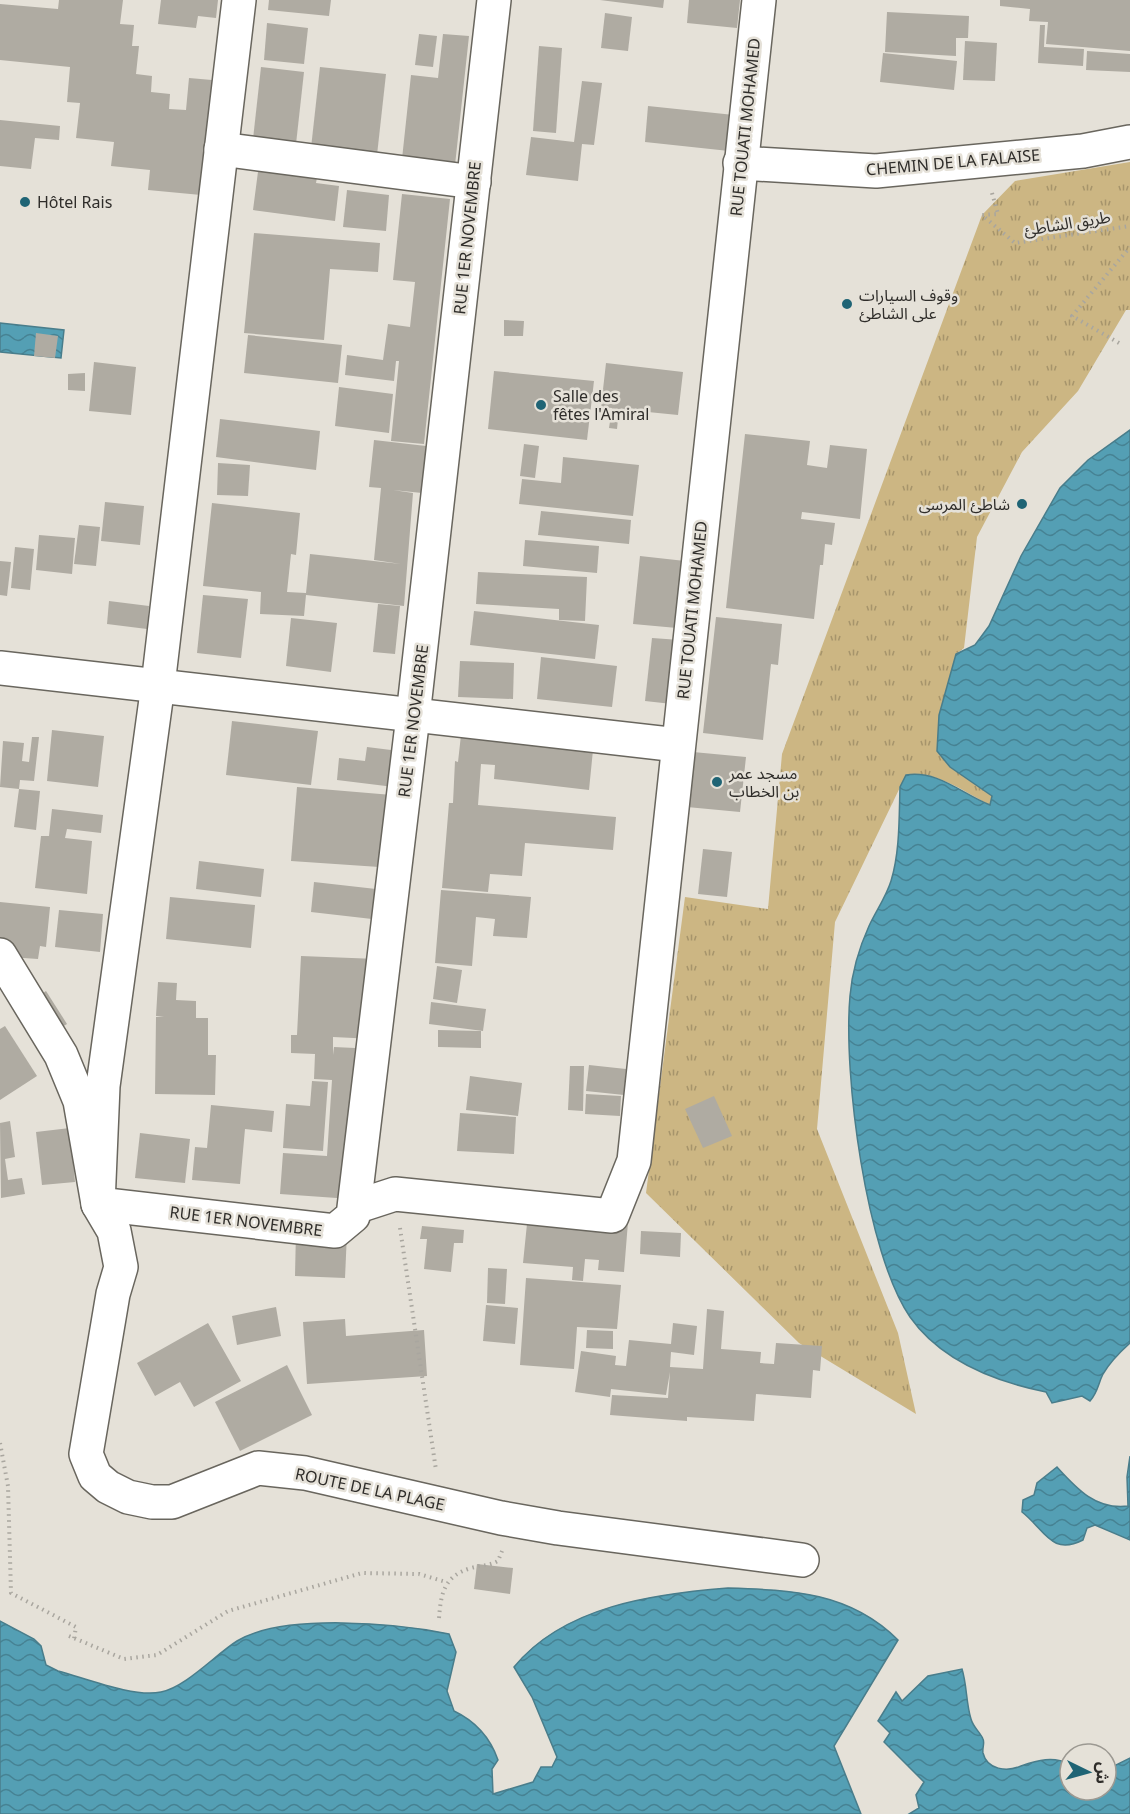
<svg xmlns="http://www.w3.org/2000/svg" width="1130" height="1814" font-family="'Noto Sans','Noto Sans Arabic',sans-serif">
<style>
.grass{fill:url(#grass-tufts)}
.water{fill:url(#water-waves);stroke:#497d8b;stroke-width:1.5}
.building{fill:#afaba2}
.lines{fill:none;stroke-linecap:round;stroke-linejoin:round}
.minor-casing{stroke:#69665e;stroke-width:36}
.major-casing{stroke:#69665e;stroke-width:36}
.path{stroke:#a9a69f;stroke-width:4;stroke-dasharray:1.5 4.5;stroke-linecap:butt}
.minor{stroke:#fff;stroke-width:33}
.major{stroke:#fff;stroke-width:33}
.poi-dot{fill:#1f6475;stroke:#e5e1d8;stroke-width:2}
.labels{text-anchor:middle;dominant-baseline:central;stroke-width:5;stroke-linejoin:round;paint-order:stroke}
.street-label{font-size:16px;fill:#2f2d2a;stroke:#e5e1d8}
.poi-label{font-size:16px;fill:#2f2d2a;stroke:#e5e1d8;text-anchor:start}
</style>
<defs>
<pattern id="grass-tufts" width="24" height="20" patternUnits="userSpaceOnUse" patternTransform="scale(1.5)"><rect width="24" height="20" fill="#ccb683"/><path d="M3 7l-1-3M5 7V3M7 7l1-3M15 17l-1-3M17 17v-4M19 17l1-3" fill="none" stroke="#a6946b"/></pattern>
<pattern id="water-waves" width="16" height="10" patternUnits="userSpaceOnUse" patternTransform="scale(1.5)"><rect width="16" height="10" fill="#549fb4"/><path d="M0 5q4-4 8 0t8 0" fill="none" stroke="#468293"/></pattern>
</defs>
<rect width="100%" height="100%" fill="#e5e1d8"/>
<path class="grass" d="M1130,162V310H1126L1078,391L1022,452L977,537L964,648L956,654L951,767L993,797L990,805C964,792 936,770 906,775L835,922L817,1129L898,1333L916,1414L799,1343L646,1193L685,897L768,909L782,754L982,215L1015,181Z"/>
<g class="water">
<polygon points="0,323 64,330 61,358 0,352"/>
<path d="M1130,430V1343C1120,1352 1110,1362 1103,1374C1098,1384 1098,1392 1090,1401L1082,1396L1052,1403L1046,1392C997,1382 941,1361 910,1317C866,1253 843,1074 850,996C852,972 859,948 869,926C876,911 886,897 891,881C900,852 899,817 900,787L906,775C938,770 962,794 990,805L992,796L950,767L937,751L939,715L956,654L975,645L989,626L1021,556L1060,488L1088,460Z"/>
<path d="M1130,1456V1540L1095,1525L1087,1528L1083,1540C1051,1556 1045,1530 1022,1512L1023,1500L1034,1495L1037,1483L1057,1467C1077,1489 1096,1510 1128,1506L1127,1477Z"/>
<path d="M728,1588C792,1590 850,1592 898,1640L834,1746L861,1814H0V1621L34,1639L41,1646L46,1665L58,1671C85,1678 134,1698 161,1692C186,1687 215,1655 237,1641C283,1613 397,1623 449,1634L456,1652L447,1691L454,1711C475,1721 490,1737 498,1760L492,1769L493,1794L533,1782L541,1767H552L557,1757L532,1697L514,1667C564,1606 653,1594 728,1588Z"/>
<path d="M962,1669C967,1685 966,1703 971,1719C973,1727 980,1732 983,1739C985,1743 982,1748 983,1753C987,1770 1007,1772 1021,1766C1038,1760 1053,1756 1070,1764V1790H1106V1770L1130,1758V1814H909L919,1808L916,1795L924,1782L884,1742L890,1733L878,1721L896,1692L902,1701L928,1676Z"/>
</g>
<g class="building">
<polygon points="59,0 123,0 120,24 134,25 132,46 139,46 136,74 152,76 151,92 170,94 169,109 186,110 189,78 212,80 201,195 148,190 150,170 111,166 114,142 76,138 80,103 67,102 70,67 0,60 0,4 58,9"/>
<polygon points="161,0 218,0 216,18 198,16 196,28 158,24"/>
<polygon points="269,0 331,0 329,16 268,10"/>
<polygon points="600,0 664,0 663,8"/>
<polygon points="689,0 740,0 737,28 687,23"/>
<polygon points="1000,0 1130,0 1130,51 1046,44 1048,22 1029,21 1030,9 1000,6"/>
<polygon points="887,12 969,16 968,38 956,38 956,56 885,52"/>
<polygon points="605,13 632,17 628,51 601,48"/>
<polygon points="267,23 308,28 304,64 264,60"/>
<polygon points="1040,25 1045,25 1044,47 1084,49 1083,66 1038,63"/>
<polygon points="419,34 437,36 433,67 415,65"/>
<polygon points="443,34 469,36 455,165 402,159 411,75 438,78"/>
<polygon points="965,41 997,43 995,81 963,80"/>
<polygon points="539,46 562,48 556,133 533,131"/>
<polygon points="1087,51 1130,54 1130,72 1086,70"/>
<polygon points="883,53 957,61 954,90 880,82"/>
<polygon points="261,67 304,72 296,144 253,139"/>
<polygon points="320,67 386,74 377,155 311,148"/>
<polygon points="582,81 602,83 594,145 582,144 578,181 526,175 531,137 574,142"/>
<polygon points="648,106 734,115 729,151 645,142"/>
<polygon points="0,120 60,126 59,140 35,138 31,169 0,166"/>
<polygon points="259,164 318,172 316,183 339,186 335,221 253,210"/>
<polygon points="347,190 389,195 386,231 343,227"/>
<polygon points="402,194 450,199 424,444 391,441 399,361 396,361 394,381 345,375 347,355 383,360 388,324 410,327 415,282 393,280"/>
<polygon points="254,233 380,243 378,272 330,269 324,340 244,333"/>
<polygon points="504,320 524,321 523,336 504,336"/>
<polygon points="36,333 58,336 55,358 34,356"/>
<polygon points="248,335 342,345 338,383 244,373"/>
<polygon points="94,362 136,367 131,415 89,411"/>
<polygon points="606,363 683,372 678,415 628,410 627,421 618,419 617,429 609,428 612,408 601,407"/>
<polygon points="494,371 594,381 587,440 488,429"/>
<polygon points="85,373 85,391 68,390 68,374"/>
<polygon points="339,387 393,394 389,433 335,426"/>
<polygon points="220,419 320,431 316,470 216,457"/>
<polygon points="745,434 810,441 807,465 827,468 830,445 867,449 860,519 802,512 801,519 835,523 832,545 825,544 823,565 820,565 814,619 726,608"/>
<polygon points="374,440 426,446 422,493 393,490 413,493 404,606 306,595 304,616 260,614 261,592 203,586 212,503 300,513 296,555 291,554 287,592 306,593 310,554 401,564 374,560 381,488 369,487"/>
<polygon points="524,444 539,446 535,478 520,476"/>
<polygon points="563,457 639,465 633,516 519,504 522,479 561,483"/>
<polygon points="218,463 250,465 248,496 217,495"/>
<polygon points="105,502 144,506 140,545 101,541"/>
<polygon points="541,511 631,520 629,544 538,535"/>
<polygon points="79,525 100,527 96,566 74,564"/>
<polygon points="39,535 75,538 72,574 36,570"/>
<polygon points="525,540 599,546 597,573 523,566"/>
<polygon points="15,547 34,549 30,590 11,588"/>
<polygon points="640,556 685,561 677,628 633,624"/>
<polygon points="0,561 11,562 7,596 0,595"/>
<polygon points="478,572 587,577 585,621 559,620 559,609 476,604"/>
<polygon points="203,595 248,599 241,658 197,653"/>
<polygon points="109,601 149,606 147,629 107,624"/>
<polygon points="378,604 400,606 395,654 373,652"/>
<polygon points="474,611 599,625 595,659 470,645"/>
<polygon points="716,617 782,624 778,665 771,664 763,740 703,733"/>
<polygon points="291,618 337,623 331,672 286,666"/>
<polygon points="652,638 680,640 672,704 645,701"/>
<polygon points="541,657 617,666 612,707 537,699"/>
<polygon points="460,661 514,663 513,699 458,697"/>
<polygon points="232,721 318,731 311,785 226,775"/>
<polygon points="52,730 104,736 98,787 47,781"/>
<polygon points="461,735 593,750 589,790 494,779 495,765 481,764 478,805 616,817 613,850 525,843 522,876 490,874 488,892 442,888 449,803 453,803 455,761 458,762"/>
<polygon points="32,737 39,737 34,781 20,780 19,789 0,787 3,741 24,743 22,761 29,762"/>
<polygon points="367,747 399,751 394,787 337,780 339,758 365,761"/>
<polygon points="693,752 746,757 740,812 687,807"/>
<polygon points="297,787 392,795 394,868 291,861"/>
<polygon points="19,789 40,791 36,830 14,827"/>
<polygon points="52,809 103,815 101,833 67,829 65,838 92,841 87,894 35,888 41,836 49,836"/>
<polygon points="703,849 732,852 727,897 698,894"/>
<polygon points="199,861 264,869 261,897 196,889"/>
<polygon points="314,882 376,889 372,919 311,912"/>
<polygon points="441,890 531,897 527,938 493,936 495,919 476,917 472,966 435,963"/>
<polygon points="170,897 255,905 251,948 166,939"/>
<polygon points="0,902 50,907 46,947 40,946 38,959 9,957 0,942"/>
<polygon points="59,910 103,914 100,952 55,947"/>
<polygon points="301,956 377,959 374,1039 333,1037 333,1055 334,1047 355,1048 348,1158 351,1199 280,1194 283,1153 327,1156 332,1080 314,1079 315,1054 291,1053 291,1035 297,1035"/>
<polygon points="437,966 462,970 457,1003 433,999"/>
<polygon points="158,982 177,983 176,1000 196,1001 196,1018 208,1018 208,1055 216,1055 215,1095 155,1094 156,1017 164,1016 156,1016"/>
<polygon points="46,991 67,1024 54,1032 33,1000"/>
<polygon points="431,1002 486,1009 483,1031 429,1024"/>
<polygon points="5,1026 37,1076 0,1100 0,1029"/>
<polygon points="438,1030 481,1031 481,1048 438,1047"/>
<polygon points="589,1065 626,1069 624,1095 586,1091"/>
<polygon points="570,1066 584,1066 583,1111 568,1110"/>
<polygon points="470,1076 522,1083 518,1116 466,1110"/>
<polygon points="312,1081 328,1082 323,1151 283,1148 286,1104 310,1106"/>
<polygon points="586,1094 621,1096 620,1116 585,1114"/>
<polygon points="714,1096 732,1136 703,1148 685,1109"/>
<polygon points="211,1105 274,1111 272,1132 245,1129 240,1184 192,1180 195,1147 207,1148"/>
<polygon points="460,1113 516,1117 514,1154 457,1151"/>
<polygon points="10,1121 15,1157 5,1159 8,1180 22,1178 25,1194 1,1198 0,1123"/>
<polygon points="70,1128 75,1182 42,1185 36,1132"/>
<polygon points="140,1133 190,1139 185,1183 135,1178"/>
<polygon points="528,1214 628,1222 624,1272 598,1270 599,1260 585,1259 583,1281 572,1280 573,1267 523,1263"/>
<polygon points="422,1226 464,1230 463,1243 454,1243 451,1272 424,1269 427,1239 420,1239"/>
<polygon points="296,1231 347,1233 345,1278 295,1276"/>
<polygon points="641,1231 681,1233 680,1257 640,1254"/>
<polygon points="488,1268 507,1269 505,1304 487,1303"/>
<polygon points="526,1278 621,1285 617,1329 577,1327 574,1369 520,1365"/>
<polygon points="486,1305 518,1308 515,1344 483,1341"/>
<polygon points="276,1307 281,1336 237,1345 232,1316"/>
<polygon points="707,1309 724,1311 721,1349 761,1352 760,1363 774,1364 776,1343 822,1346 820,1371 813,1370 811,1398 756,1394 754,1421 687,1417 687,1421 610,1415 612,1395 668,1398 670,1372 666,1395 611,1389 610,1397 575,1392 581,1351 616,1356 615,1365 626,1366 629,1340 671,1344 673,1323 697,1326 694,1355 671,1352 670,1367 703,1369"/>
<polygon points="345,1319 346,1336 424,1330 427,1376 307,1384 303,1322"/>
<polygon points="208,1323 241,1381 194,1407 180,1382 155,1396 137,1363"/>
<polygon points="587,1330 613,1331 613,1349 586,1348"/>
<polygon points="287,1365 312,1415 240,1451 215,1402"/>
<polygon points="477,1564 513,1568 510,1594 474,1589"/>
</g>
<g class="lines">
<g class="minor-casing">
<g id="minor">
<polyline points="239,0 158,685 103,1086 98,1204 114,1231 121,1267 113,1294 86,1454 95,1476 108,1487 128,1497 152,1502 172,1502 258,1468 305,1473 501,1518 558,1528 802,1560"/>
<polyline points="221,149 474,182"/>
<polyline points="740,163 876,171 1083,151 1130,142"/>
<polyline points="0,668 678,745"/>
<polyline points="355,1207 395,1194 612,1216 634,1161 759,0"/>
</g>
</g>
<g class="major-casing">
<polyline id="major" points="0,955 61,1055 80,1101 98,1204 335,1231 353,1216 413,716 494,0"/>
</g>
<g class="path">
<polyline points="992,193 998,214 982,215 1015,243 1130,226"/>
<polyline points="1119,343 1072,316 1130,247"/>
<polyline points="400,1228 436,1470"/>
<polyline points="0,1443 8,1486 11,1593 76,1627 74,1639"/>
<path d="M439,1618C441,1593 444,1576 471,1568C481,1565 489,1566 498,1561L502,1551"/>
<polyline points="69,1636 124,1659 157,1655 228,1611 362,1573 419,1574 446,1582"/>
</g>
<use href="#minor" class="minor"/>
<use href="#major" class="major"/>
</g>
<g class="poi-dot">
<circle cx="25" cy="202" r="6"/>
<circle cx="847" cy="304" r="6"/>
<circle cx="541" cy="405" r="6"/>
<circle cx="1022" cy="504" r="6"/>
<circle cx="717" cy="782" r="6"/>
</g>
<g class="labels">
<g class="street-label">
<text transform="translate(745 127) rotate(-84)">RUE TOUATI MOHAMED</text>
<text transform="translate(953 162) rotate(-5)">CHEMIN DE LA FALAISE</text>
<text transform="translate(1067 223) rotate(-9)">طريق الشاطئ</text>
<text transform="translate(467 238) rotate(-84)">RUE 1ER NOVEMBRE</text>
<text transform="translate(692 610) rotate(-84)">RUE TOUATI MOHAMED</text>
<text transform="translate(413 721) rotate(-83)">RUE 1ER NOVEMBRE</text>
<text transform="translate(246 1221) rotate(7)">RUE 1ER NOVEMBRE</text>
<text transform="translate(370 1489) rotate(12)">ROUTE DE LA PLAGE</text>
</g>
<g class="poi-label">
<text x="37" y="202">Hôtel Rais</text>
<text x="859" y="295">وقوف السيارات<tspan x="859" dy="18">على الشاطئ</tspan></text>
<text x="553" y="396">Salle des<tspan x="553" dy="18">fêtes l'Amiral</tspan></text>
<text x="1010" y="504" text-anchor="end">شاطئ المرسى</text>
<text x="729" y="773">مسجد عمر<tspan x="729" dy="18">بن الخطاب</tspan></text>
</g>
</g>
<g transform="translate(1088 1772) rotate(95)"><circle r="28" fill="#e5e1d8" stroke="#9c9992" stroke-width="1.5"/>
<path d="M0-4.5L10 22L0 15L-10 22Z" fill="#1f6475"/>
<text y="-9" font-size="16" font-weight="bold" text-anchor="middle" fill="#2f2d2a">ش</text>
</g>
</svg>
